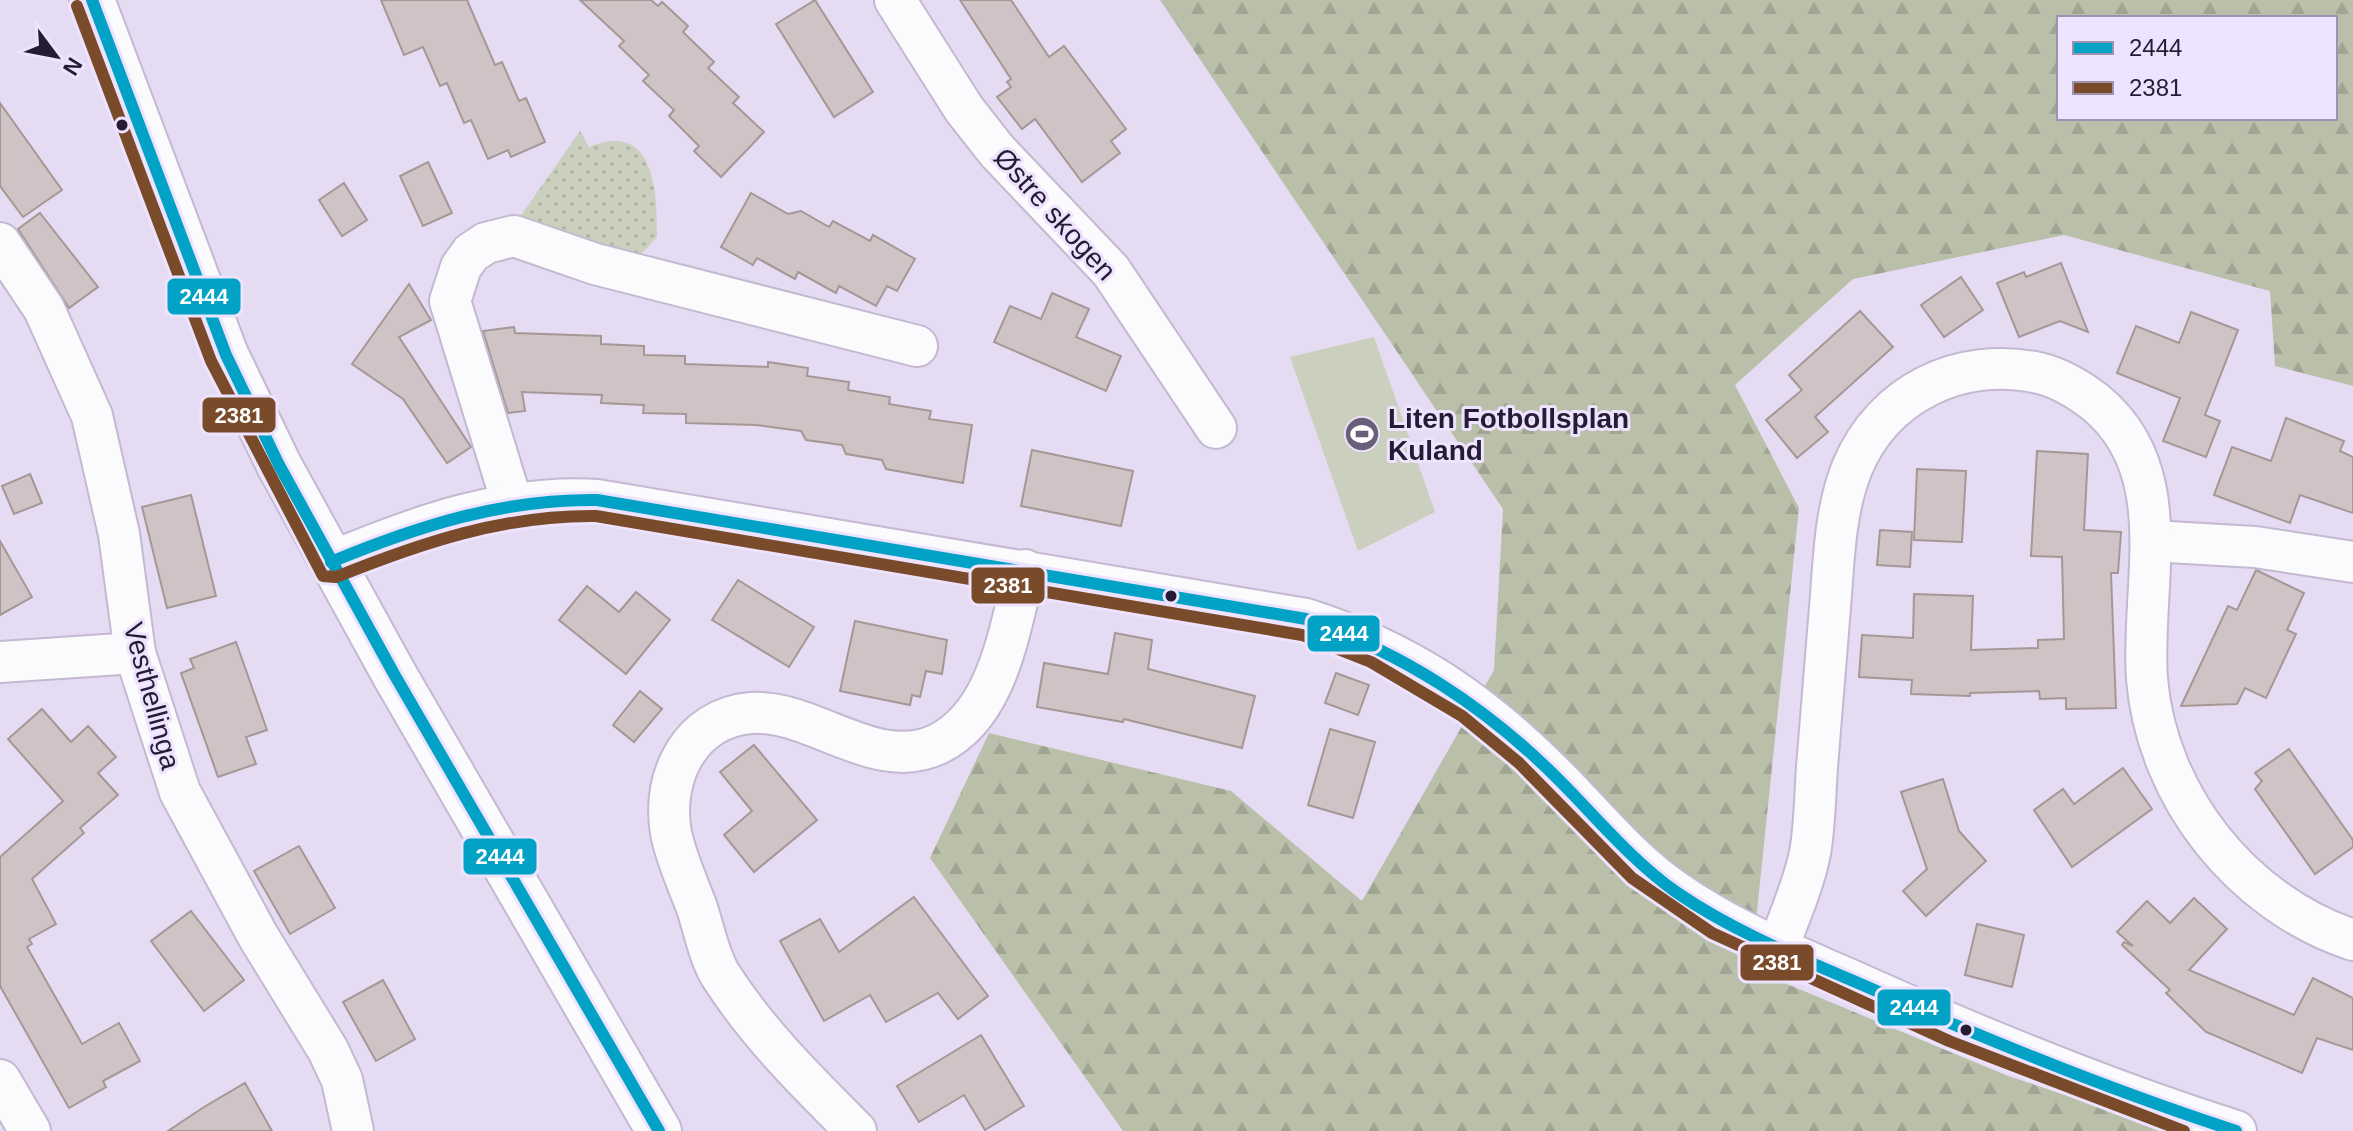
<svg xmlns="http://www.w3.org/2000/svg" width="2353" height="1131" font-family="Helvetica,sans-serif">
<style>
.grass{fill:#cacfbe}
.forest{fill:url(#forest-firs);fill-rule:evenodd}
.park{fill:url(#park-dots)}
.building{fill:#d0c3c5;stroke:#a69797;stroke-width:2}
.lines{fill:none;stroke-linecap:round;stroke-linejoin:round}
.minor-casing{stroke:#c3b9d1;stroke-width:44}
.major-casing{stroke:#c3b9d1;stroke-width:48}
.minor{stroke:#fbfafd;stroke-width:40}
.major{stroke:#fbfafd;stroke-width:44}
.bus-1-casing{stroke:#ede3fe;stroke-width:18}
.bus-2-casing{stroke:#ede3fe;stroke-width:18}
.bus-1{stroke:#02a2c6;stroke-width:12}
.bus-2{stroke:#7a4b2a;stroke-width:12}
.bus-dot{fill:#261b35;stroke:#ede3fe;stroke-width:3}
.labels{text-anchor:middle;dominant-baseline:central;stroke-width:6;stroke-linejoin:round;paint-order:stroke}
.street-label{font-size:28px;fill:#261b35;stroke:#ede3fe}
.poi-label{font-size:28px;font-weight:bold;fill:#261b35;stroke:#ede3fe;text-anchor:start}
.line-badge{stroke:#ede3fe;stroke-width:3}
.badge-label{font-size:22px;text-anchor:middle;font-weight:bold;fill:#fff}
</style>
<defs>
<pattern id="forest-firs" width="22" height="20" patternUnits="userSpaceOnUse" patternTransform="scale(2)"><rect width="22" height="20" fill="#babfaa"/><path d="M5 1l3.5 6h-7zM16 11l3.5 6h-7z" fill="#a0a493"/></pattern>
<pattern id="park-dots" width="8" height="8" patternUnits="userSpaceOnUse" patternTransform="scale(2)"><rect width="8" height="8" fill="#cacfbe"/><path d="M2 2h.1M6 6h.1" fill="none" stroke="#adb1a4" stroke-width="1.8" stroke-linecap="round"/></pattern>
</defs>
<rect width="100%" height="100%" fill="#e5dcf3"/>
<polygon class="grass" points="1374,337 1435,512 1358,551 1290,357"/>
<path class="forest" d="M1160,0H2353V386L2275,366L2270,291L2064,235L1853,279L1735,385L1799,508L1751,969L2008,1076L2174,1131H1123L930,858L989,733L1231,791L1362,901L1494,670L1503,509ZM2059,18H2335V118H2059Z"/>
<path class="park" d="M580,131L589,147C655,120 657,191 657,237L642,253L618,259L539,236L520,217Z"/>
<g class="building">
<polygon points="381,0 467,0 495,65 502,62 519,101 526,98 545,142 511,157 508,150 488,159 471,120 464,123 447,83 440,86 423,47 404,55"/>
<polygon points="580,0 651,0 658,6 662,2 688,26 683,32 714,62 708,68 739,97 733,103 764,132 721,177 694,151 699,146 669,116 674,110 643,81 649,75 619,46 624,41"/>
<polygon points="815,0 873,92 834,117 776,24"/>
<polygon points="960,0 1011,0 1049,57 1064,46 1126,129 1111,141 1120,153 1082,182 1035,119 1022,129 997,97 1011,87 1007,82 1011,79"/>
<polygon points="0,103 62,190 23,217 0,186"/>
<polygon points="428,162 452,213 423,226 400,176"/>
<polygon points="344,183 367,220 342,236 319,200"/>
<polygon points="751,193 788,214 801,211 829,227 833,221 870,241 873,235 915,259 897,291 887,286 876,306 839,286 836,293 798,272 795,279 757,258 753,265 721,247"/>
<polygon points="40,213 98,287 69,308 18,229"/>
<polygon points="2061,263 2088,332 2060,321 2019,337 1997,283 2024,272 2026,277"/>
<polygon points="1961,277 1983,310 1944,337 1921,305"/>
<polygon points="409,284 431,320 399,337 471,447 447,463 403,399 352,364"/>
<polygon points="1052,293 1089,309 1076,337 1121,356 1106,391 994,342 1010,306 1041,319"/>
<polygon points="1860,311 1893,347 1815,417 1828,432 1797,458 1766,420 1802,390 1789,375"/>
<polygon points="2191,312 2238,330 2205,415 2220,421 2206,457 2163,441 2180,398 2117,373 2136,326 2179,343"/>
<polygon points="514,327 515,333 601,336 601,344 644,346 644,355 685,356 685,364 768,367 768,362 808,368 807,376 849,382 848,390 890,397 889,404 931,411 929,419 972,425 963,483 886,469 882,460 846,454 842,445 806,440 801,431 756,425 686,423 686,414 643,413 644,405 601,403 602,395 522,392 525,411 508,413 483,331"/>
<polygon points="2286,418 2344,441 2340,451 2353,457 2353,513 2300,495 2290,523 2214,495 2232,447 2271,461"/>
<polygon points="1032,450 1133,471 1121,526 1021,506"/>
<polygon points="2037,451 2088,454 2084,530 2121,532 2118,573 2111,573 2116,708 2066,709 2066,698 2040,699 2039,691 1970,693 1970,696 1911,694 1912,680 1859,677 1862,635 1913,638 1914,594 1973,596 1971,650 2038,648 2038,640 2064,639 2062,557 2031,556"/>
<polygon points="1917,469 1966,471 1962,542 1914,540"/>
<polygon points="30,474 42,503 14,514 2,486"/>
<polygon points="191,495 216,596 167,608 142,507"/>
<polygon points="1880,530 1912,532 1910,567 1877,565"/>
<polygon points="0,541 32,597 0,615"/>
<polygon points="2256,570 2304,593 2287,630 2296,634 2266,698 2245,688 2237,704 2181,706 2228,606 2237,610"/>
<polygon points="738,580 814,627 789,667 712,620"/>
<polygon points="587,586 619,612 636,592 670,620 626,674 559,620"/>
<polygon points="855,621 947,640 942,674 926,671 920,697 912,695 910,705 840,691"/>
<polygon points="1115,633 1152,640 1148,669 1255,696 1242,748 1124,719 1123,722 1037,707 1044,663 1108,674"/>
<polygon points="236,642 267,730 246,737 256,764 218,777 181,673 194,668 190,659"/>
<polygon points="1336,673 1369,685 1358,715 1325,703"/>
<polygon points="640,691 662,709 634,742 613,725"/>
<polygon points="42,709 71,742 88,726 116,757 98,773 118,795 80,828 84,833 32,879 56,924 29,939 32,944 27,947 82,1044 119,1023 140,1061 103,1081 106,1087 69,1108 0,986 0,857 63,801 8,739"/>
<polygon points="1330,729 1375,742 1353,818 1308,805"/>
<polygon points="754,745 817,820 754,872 724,835 752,811 720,772"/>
<polygon points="2289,749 2353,840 2353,847 2315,874 2255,789 2262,781 2255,773"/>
<polygon points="2123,768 2152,809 2072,867 2034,810 2063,789 2074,804"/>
<polygon points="1943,779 1959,831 1986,861 1926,916 1903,891 1927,869 1901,792"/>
<polygon points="299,846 335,908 290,934 254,871"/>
<polygon points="914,897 988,996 958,1019 938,993 886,1022 870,995 824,1021 780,941 820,919 839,952"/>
<polygon points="2194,898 2227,929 2189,970 2294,1015 2313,978 2353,998 2353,1050 2317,1038 2302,1073 2206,1032 2166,993 2170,990 2122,945 2124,942 2133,946 2117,932 2147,901 2170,923"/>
<polygon points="191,911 244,980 204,1011 151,941"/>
<polygon points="1977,924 2024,935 2012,987 1965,975"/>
<polygon points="383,980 415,1039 376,1061 343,1002"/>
<polygon points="981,1035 1024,1106 985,1130 964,1095 919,1122 897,1086"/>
<polygon points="245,1083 272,1131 168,1131 204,1107"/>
</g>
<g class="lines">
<g class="minor-casing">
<g id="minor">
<polyline points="895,0 964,109 997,151 1111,271 1216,428"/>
<polyline points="0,243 44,309 92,416 119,534 135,653 180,792 258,936 328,1050 342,1080 353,1131"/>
<polyline points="512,503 450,301 461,267 471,253 486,243 514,236 595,264 917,346"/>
<polyline points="2151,541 2255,547 2353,562"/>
<path d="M331,562C414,527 505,494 597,500L1306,619C1409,652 1482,702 1558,779C1597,818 1629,859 1675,891C1733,932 1799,957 1864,986C1985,1040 2109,1091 2236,1131"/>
<polyline points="0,662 135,653"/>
<path d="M1778,948C1789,917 1804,884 1810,853C1815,825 1815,795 1817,767C1822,710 1826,652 1831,595C1834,553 1836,508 1852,468C1883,393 1960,356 2039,373C2060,378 2078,389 2095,402C2180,471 2140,586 2147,679C2157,797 2242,903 2353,940"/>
<polyline points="0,1080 30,1131"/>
<path d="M856,1131C807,1082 759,1035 721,976C709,957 704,929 697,908C688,884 676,858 671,833C661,777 690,718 751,713C814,709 875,774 938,744C999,714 1009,629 1025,570"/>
</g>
</g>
<g class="major-casing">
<polyline id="major" points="92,0 226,355 279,465 394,674 659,1131"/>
</g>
<use href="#minor" class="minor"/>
<use href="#major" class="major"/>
<g class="bus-1-casing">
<g id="bus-1">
<polyline points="92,0 226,355 279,465 394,674 659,1131"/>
<path d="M331,562C418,526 502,499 597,500L1306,619C1404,654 1485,706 1558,779C1597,818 1631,860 1676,892C1734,932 1800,958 1865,986C1987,1040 2109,1090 2236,1131"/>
</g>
</g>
<g class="bus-2-casing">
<path id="bus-2" d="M77,6L211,361L323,576L336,577C421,543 503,515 596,516L1302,635L1371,662L1462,716L1519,763L1632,878L1712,933L1949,1041L2184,1131"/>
</g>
<use href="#bus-1" class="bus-1"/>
<use href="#bus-2" class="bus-2"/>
</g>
<defs>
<g id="stadium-disc" transform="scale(1.8)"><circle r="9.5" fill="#695f78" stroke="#ede3fe"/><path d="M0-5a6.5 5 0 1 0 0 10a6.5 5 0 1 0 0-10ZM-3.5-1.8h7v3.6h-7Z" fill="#fff"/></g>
</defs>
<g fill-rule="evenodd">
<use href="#stadium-disc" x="1362" y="434"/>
</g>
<g class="bus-dot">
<circle cx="122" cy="125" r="7"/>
<circle cx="1171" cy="596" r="7"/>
<circle cx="1966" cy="1030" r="7"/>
</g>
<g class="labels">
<g class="street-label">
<text transform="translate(1055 214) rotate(48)">Østre skogen</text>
<text transform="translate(152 696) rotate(75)">Vesthellinga</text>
</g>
<g class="poi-label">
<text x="1388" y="418">Liten Fotbollsplan<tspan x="1388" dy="32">Kuland</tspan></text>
</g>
</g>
<g class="line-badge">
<rect x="166" y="277" width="76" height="39" rx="8" fill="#02a2c6"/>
<rect x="201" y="396" width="76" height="38" rx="8" fill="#7a4b2a"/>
<rect x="970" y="566" width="76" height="39" rx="8" fill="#7a4b2a"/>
<rect x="1306" y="614" width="75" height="39" rx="8" fill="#02a2c6"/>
<rect x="462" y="837" width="76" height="39" rx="8" fill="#02a2c6"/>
<rect x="1739" y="943" width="76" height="39" rx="8" fill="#7a4b2a"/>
<rect x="1876" y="988" width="76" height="39" rx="8" fill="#02a2c6"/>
</g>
<g class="badge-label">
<text x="204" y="304">2444</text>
<text x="239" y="423">2381</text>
<text x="1008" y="593">2381</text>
<text x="1344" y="641">2444</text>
<text x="500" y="864">2444</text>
<text x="1777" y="970">2381</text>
<text x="1914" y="1015">2444</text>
</g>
<rect x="2057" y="16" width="280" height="104" fill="#ede3fe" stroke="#9d93ae" stroke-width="2"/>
<rect x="2073" y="42" width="40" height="12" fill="#02a2c6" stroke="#9d93ae" stroke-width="2"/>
<text x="2129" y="56" font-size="24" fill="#261b35">2444</text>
<rect x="2073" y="82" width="40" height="12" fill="#7a4b2a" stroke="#9d93ae" stroke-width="2"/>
<text x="2129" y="96" font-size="24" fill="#261b35">2381</text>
<g transform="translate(56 56) rotate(122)" stroke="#ede3fe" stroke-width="6" paint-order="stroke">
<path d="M0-6L14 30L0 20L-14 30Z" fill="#261b35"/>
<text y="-12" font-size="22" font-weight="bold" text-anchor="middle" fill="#261b35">N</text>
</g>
</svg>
